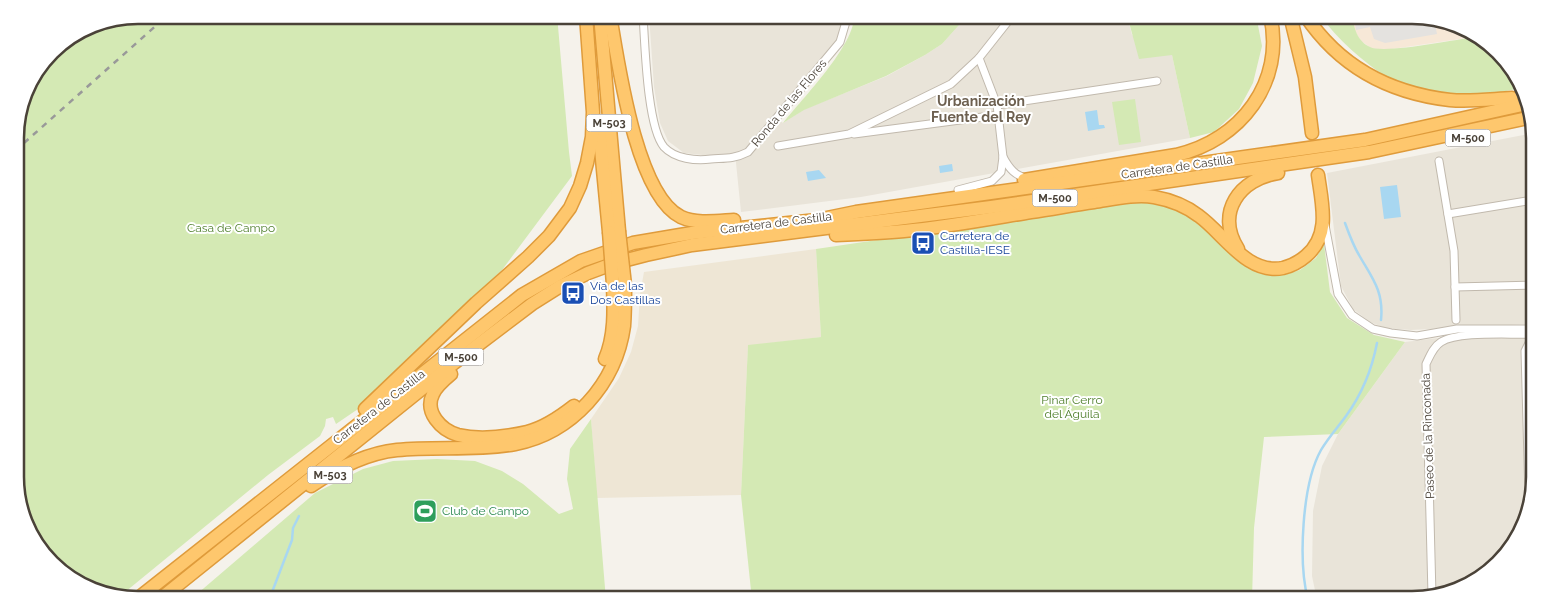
<svg xmlns="http://www.w3.org/2000/svg" width="1550" height="615" font-family="Raleway,sans-serif">
<style>
.residential{fill:#e9e4d9}
.commercial{fill:#f7e8d7}
.education{fill:#eee6d5}
.green{fill:#d4e9b4}
.parking{fill:#e4e2df}
.water{fill:#a8d7f1}
.lines{fill:none;stroke-linecap:round;stroke-linejoin:round}
.stream{stroke:#a8d7f1;stroke-width:2.5}
.street-casing{stroke:#c1b9ad;stroke-width:9}
.highway-casing{stroke:#df9b3b;stroke-width:15}
.street{stroke:#fff;stroke-width:7}
.highway{stroke:#fec76d;stroke-width:12}
.rail{stroke:#999;stroke-width:2.5;stroke-dasharray:6 6;stroke-linecap:butt}
.highway-bridge-casing{stroke:#df9b3b;stroke-width:15;stroke-linecap:butt}
.highway-bridge{stroke:#fec76d;stroke-width:12}
.labels{text-anchor:middle;dominant-baseline:central;stroke-width:4;stroke-linejoin:round;paint-order:stroke}
.shield{fill:#fff;stroke:#807b74;stroke-width:1}
.shield-label{font-size:11px;font-weight:bold;fill:#4a4238}
.street-label{font-size:12px;fill:#4a4238;stroke:#fff}
.park-label{font-size:12px;fill:#4d7e2a;stroke:#fff}
.transit-label{font-size:12px;fill:#164399;stroke:#fff;text-anchor:start}
.leisure-label{font-size:12px;fill:#27864d;stroke:#fff;text-anchor:start}
.neighbourhood-label{font-size:14px;font-weight:bold;fill:#6d6050;stroke:#fff}
.rim{fill:none;stroke:#4a4238;stroke-width:2.5}
</style>
<rect width="100%" height="100%" fill="#f5f2eb"/>
<g class="residential">
<polygon points="649,15 844,15 843,25 836,43 775,116 783,123 805,109 887,76 925,55 942,44 968,15 1127,15 1132,35 1172,55 1190,138 861,197 741,212 735,153 712,156 684,153 668,141 660,123 654,87"/>
<polygon points="1534,133 1531,324 1411,330 1385,328 1370,322 1353,309 1341,286 1327,173"/>
<polygon points="1531,335 1528,517 1487,575 1420,600 1317,600 1312,576 1313,511 1322,466 1338,434 1405,342 1438,338"/>
</g>
<polygon class="commercial" points="1352,15 1413,15 1452,22 1474,37 1385,50 1371,48 1361,41 1354,30"/>
<polygon class="education" points="816,249 821,337 748,346 741,495 597,498 591,419 619,378 631,352 638,326 640,294 644,272"/>
<g class="green">
<polygon points="137,15 557,15 569,152 572,176 502,270 358,409 336,424 333,417 326,419 325,426 320,436 268,475 119,597 98,593 45,558 17,501 15,129 27,83 56,46 91,24"/>
<path d="M854,15H968L942,44L925,55L886,76L804,110L783,123C802,99 856,44 854,15Z"/>
<polygon points="1127,15 1256,15 1262,46 1253,83 1239,109 1214,132 1190,138 1172,55 1139,59"/>
<path d="M1320,15H1352C1354,28 1357,41 1370,47C1384,54 1454,40 1474,37L1510,63L1520,88C1505,91 1490,95 1474,96C1452,98 1407,90 1388,78C1363,62 1337,39 1320,15Z"/>
<polygon points="1135,99 1141,142 1119,145 1112,102"/>
<polygon points="1152,202 1175,206 1195,218 1252,269 1284,275 1300,270 1316,258 1324,244 1330,292 1347,318 1374,335 1405,342 1338,434 1264,437 1254,528 1252,600 752,600 741,495 748,345 821,337 816,249 1114,205"/>
<polygon points="591,419 606,600 190,600 315,493 363,469 393,461 437,459 475,461 502,471 523,484 559,514 573,509 567,479 570,449"/>
</g>
<polygon class="parking" points="1354,15 1413,15 1431,18 1435,24 1437,34 1385,43 1374,39 1370,27 1356,30"/>
<g class="water">
<polygon points="1097,110 1099,125 1104,125 1105,128 1088,131 1085,112"/>
<polygon points="952,164 953,171 940,173 939,166"/>
<polygon points="819,170 826,178 808,181 806,172"/>
<polygon points="1397,185 1401,217 1384,219 1380,187"/>
</g>
<g class="lines">
<g class="stream">
<path d="M1345,223C1349,234 1353,245 1359,255C1372,278 1384,291 1381,320"/>
<polyline points="269,600 292,540 293,528 299,516"/>
<path d="M1308,600C1298,562 1302,484 1321,450C1328,438 1338,427 1346,416C1362,394 1372,369 1377,343"/>
</g>
<g class="street-casing">
<g id="street">
<path d="M643,15C645,44 647,127 664,147C675,159 696,161 711,159C726,158 734,159 748,152L840,42L848,15"/>
<polyline points="997,105 1157,81"/>
<polyline points="854,134 998,115"/>
<polyline points="778,146 849,134 951,84 979,58 1013,15"/>
<path d="M1003,157C1010,170 1015,175 1028,179"/>
<polyline points="1439,161 1454,251 1456,320"/>
<polyline points="958,190 992,181 1001,172 1003,157 997,105 979,58"/>
<polyline points="1448,214 1533,200"/>
<polyline points="1325,225 1338,294 1352,315 1373,329 1391,333 1417,336 1457,329 1531,329"/>
<polyline points="1455,287 1532,285"/>
<polyline points="1529,497 1525,351 1531,339"/>
<path d="M1432,595L1426,364C1430,356 1433,347 1441,342C1458,331 1509,335 1531,334"/>
</g>
</g>
<g class="highway-casing">
<g id="highway">
<polyline points="600,15 619,231"/>
<path d="M610,15C618,62 636,195 681,217C696,224 717,221 734,220"/>
<polyline points="1290,15 1305,77 1312,133"/>
<path d="M1305,15C1339,66 1389,93 1450,100C1470,102 1492,99 1512,98"/>
<polyline points="599,128 609,232"/>
<path d="M1024,180L1176,155C1240,141 1286,82 1270,15"/>
<path d="M836,235C859,234 882,233 904,231C947,227 989,219 1031,212C1052,209 1073,205 1094,202C1114,199 1135,194 1154,197C1171,200 1186,206 1199,216C1224,234 1247,275 1283,268C1291,266 1299,262 1306,256C1331,235 1322,204 1318,175"/>
<path d="M1238,249C1215,212 1240,179 1278,173"/>
<path d="M605,359C615,336 614,310 613,285"/>
<path d="M451,374C445,379 436,387 433,394C424,412 441,430 458,435C479,440 505,437 527,432C544,428 560,417 574,406"/>
<polyline points="365,409 476,303 528,257 549,236 570,208 580,186 587,163 592,137 593,112 586,15"/>
<path d="M311,486C336,469 367,453 397,450C436,446 476,451 515,444C572,433 616,384 624,326C625,313 625,299 625,285"/>
<polyline points="136,600 522,295 581,261 633,243 692,233 817,220 856,212 1365,140 1527,104"/>
<polyline points="159,600 454,363 532,304 559,287 588,273 615,263 646,255 692,245 991,207 1369,152 1532,117"/>
</g>
</g>
<use href="#street" class="street"/>
<use href="#highway" class="highway"/>
<polyline class="rail" points="15,151 168,15"/>
<g class="highway-bridge-casing">
<g id="highway-bridge">
<polyline points="619,231 625,285"/>
<polyline points="609,232 613,285"/>
</g>
</g>
<use href="#highway-bridge" class="highway-bridge"/>
</g>
<defs>
<g id="bus-square" transform="scale(1.25)"><rect x="-9" y="-9" width="18" height="18" rx="4" fill="#1a4fb4" stroke="#fff"/><path d="M-5-6H5V4H4V6H2V4H-2V6H-4V4H-5ZM-3.5-4V0h7V-4ZM-3.5 1.2v1.5H-2V1.2ZM2 1.2v1.5H3.5V1.2Z" fill="#fff"/></g>
<g id="stadium-square" transform="scale(1.25)"><rect x="-9" y="-9" width="18" height="18" rx="4" fill="#2e9e5b" stroke="#fff"/><path d="M0-5a6.5 5 0 1 0 0 10a6.5 5 0 1 0 0-10ZM-3.5-1.8h7v3.6h-7Z" fill="#fff"/></g>
</defs>
<g fill-rule="evenodd">
<use href="#bus-square" x="923" y="243"/>
<use href="#bus-square" x="573" y="293"/>
<use href="#stadium-square" x="425" y="511"/>
</g>
<g class="labels">
<g class="shield">
<rect x="586.5" y="114.5" width="45" height="17" rx="4"/>
<rect x="1445.5" y="129.5" width="45" height="17" rx="4"/>
<rect x="1032.5" y="189.5" width="45" height="17" rx="4"/>
<rect x="438.5" y="348.5" width="45" height="17" rx="4"/>
<rect x="307.5" y="466.5" width="45" height="17" rx="4"/>
</g>
<g class="shield-label">
<text x="609" y="123">M-503</text>
<text x="1468" y="138">M-500</text>
<text x="1055" y="198">M-500</text>
<text x="461" y="357">M-500</text>
<text x="330" y="475">M-503</text>
</g>
<g class="street-label">
<text transform="translate(789 103) rotate(-50)">Ronda de las Flores</text>
<text transform="translate(1177 167) rotate(-8)">Carretera de Castilla</text>
<text transform="translate(776 223) rotate(-7)">Carretera de Castilla</text>
<text transform="translate(379 407) rotate(-38)">Carretera de Castilla</text>
<text transform="translate(1428 436) rotate(-92)">Paseo de la Rinconada</text>
</g>
<g class="park-label">
<text x="231" y="228">Casa de Campo</text>
<text x="1072" y="400">Pinar Cerro<tspan x="1072" dy="14">del Águila</tspan></text>
</g>
<g class="transit-label">
<text x="940" y="236">Carretera de<tspan x="940" dy="14">Castilla-IESE</tspan></text>
<text x="590" y="286">Vía de las<tspan x="590" dy="14">Dos Castillas</tspan></text>
</g>
<g class="leisure-label">
<text x="442" y="511">Club de Campo</text>
</g>
<g class="neighbourhood-label">
<text x="981" y="101">Urbanización<tspan x="981" dy="16">Fuente del Rey</tspan></text>
</g>
</g>
<path d="M0 0H1550V615H0ZM138 24H1412A114 114 0 0 1 1526 138V477A114 114 0 0 1 1412 591H138A114 114 0 0 1 24 477V138A114 114 0 0 1 138 24Z" fill="#fff" fill-rule="evenodd"/>
<path class="rim" d="M138 24H1412A114 114 0 0 1 1526 138V477A114 114 0 0 1 1412 591H138A114 114 0 0 1 24 477V138A114 114 0 0 1 138 24Z"/>
</svg>
